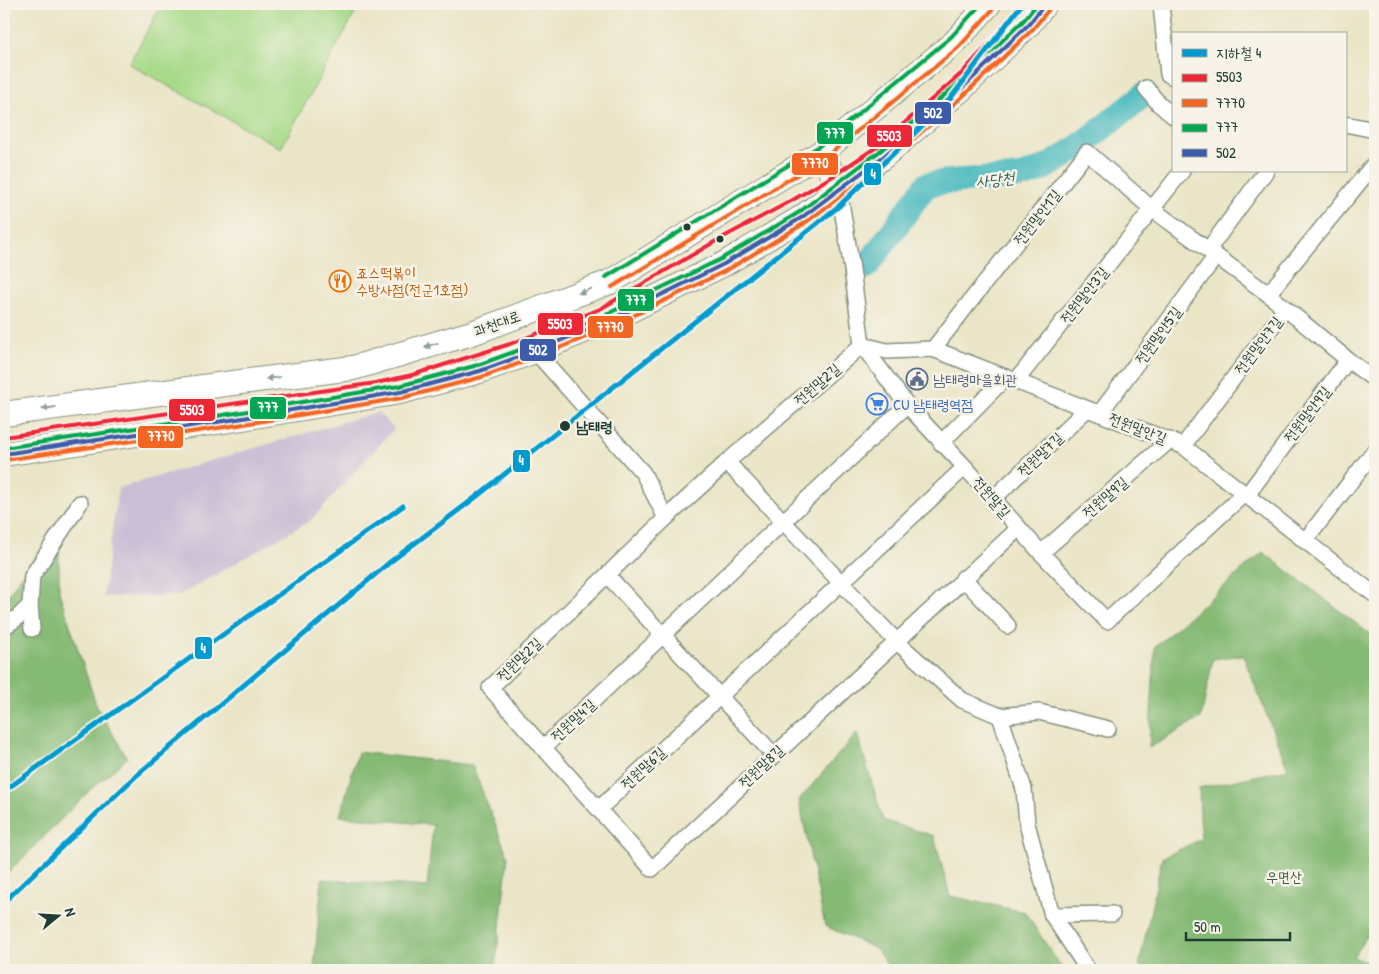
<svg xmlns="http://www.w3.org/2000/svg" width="1379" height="974" font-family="'Patrick Hand','Poor Story',sans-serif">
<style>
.industrial{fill:#cabfd6}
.green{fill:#a7da89;stroke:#638c5e}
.forest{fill:#85ba75;stroke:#527c54}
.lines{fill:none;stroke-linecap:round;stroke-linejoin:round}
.river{stroke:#4bbac0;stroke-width:25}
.minor-casing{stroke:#85917e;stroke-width:18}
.primary-casing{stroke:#85917e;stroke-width:26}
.minor{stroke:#fff;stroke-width:15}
.primary{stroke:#fff;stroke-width:24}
.bus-1-casing{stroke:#f7f3e8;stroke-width:8}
.bus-2-casing{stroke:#f7f3e8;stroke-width:8}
.bus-3-casing{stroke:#f7f3e8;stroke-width:8}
.bus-4-casing{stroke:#f7f3e8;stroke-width:8}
.bus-1{stroke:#ee2737;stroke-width:4}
.bus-2{stroke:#f26522;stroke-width:4}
.bus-3{stroke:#00a651;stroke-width:4}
.bus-4{stroke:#3d5bab;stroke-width:4}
.metro-1-casing{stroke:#f7f3e8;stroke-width:9}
.metro-1{stroke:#009bce;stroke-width:5}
.oneway{fill:#8f9e9a}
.bus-dot{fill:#1f3d34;stroke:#f7f3e8;stroke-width:2}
.labels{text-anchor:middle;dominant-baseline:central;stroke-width:5;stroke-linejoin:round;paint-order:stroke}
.street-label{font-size:15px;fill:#1f3d34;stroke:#f7f3e8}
.food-label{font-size:15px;fill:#c56008;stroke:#f7f3e8;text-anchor:start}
.service-label{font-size:15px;fill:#4e5e75;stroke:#f7f3e8;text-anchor:start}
.shop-label{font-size:15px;fill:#366cbe;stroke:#f7f3e8;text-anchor:start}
.stop-label{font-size:15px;font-weight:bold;fill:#1f3d34;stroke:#f7f3e8;text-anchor:start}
.park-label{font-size:15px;fill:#3a5c45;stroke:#f7f3e8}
.water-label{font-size:16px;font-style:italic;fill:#2a5c57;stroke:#f7f3e8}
.line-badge{stroke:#f7f3e8;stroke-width:2}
.badge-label{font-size:14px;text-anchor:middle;font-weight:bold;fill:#fff}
</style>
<rect width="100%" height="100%" fill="#f7f3e8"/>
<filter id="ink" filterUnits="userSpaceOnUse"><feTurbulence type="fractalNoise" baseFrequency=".02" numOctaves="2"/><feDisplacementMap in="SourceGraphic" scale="10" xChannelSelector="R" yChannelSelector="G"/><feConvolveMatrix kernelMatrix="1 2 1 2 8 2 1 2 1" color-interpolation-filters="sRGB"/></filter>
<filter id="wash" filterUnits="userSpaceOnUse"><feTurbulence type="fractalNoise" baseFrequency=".0096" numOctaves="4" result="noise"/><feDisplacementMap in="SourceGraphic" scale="20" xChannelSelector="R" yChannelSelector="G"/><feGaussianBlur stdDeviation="1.12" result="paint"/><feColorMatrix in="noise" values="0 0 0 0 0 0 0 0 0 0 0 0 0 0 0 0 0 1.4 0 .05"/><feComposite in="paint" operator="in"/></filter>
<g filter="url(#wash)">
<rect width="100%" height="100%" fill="#ebe5c7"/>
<polygon class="industrial" points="378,412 394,429 311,520 180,595 103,597 118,488"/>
<polygon class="green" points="162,4 360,4 281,148 129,64"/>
<g class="forest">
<polygon points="59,552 59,592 97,707 127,758 89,791 4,877 4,601 37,554"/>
<polygon points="1263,552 1375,638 1375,923 1353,957 1375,965 1375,970 1165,970 1139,966 1162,858 1201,839 1199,788 1288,769 1243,655 1213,659 1201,718 1149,748 1155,647"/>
<polygon points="857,733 883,820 934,836 950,896 1025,912 1063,970 891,970 876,949 825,926 799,800"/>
<polygon points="358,752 472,765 508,857 495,970 314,970 322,879 427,887 433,825 340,816"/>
</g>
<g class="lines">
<path class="river" d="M861,269L868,265L926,185C957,178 990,181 1021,176C1060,169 1113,118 1145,94"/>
</g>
</g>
<g filter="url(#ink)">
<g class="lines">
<g class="minor-casing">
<g id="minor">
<polyline points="1161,4 1168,74 1173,77"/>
<polyline points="1146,88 1159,104 1173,116"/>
<polyline points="1345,124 1375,130"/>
<polyline points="839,190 852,269 862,345 907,405 965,467 1041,553 1107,621 1245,493"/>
<polyline points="1208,250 1266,171"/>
<polyline points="1268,294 1375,163"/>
<polyline points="862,345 727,462 666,518 490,688 652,869 1019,528"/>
<polyline points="862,345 887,351 933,349 1183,446 1375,595"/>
<polyline points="933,349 1087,152 1152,209 1268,294 1348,360 1375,380"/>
<polyline points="535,351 643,473 666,518"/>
<polyline points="1016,381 1182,171"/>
<polyline points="1100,413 1216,256"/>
<polyline points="941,443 1006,377"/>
<polyline points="1183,446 1285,309"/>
<polyline points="727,462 896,641 962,700 1000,716 1024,789 1027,824 1052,915 1088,970"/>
<polyline points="1247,495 1348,360"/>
<polyline points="993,499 1087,409"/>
<polyline points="1305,541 1375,450"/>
<polyline points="1041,553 1170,440"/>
<polyline points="607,575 773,754"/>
<polyline points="963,578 1008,626"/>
<polyline points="30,605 32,629"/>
<polyline points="4,627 17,618 30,605 32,576 80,503"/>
<polyline points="1000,716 1039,712 1108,729"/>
<polyline points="543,748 907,405"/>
<polyline points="599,809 965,467"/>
<polyline points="1052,915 1112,914"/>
</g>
</g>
<g class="primary-casing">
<g id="primary">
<polyline points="822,152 839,190"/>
<polyline points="4,414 225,384 353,368 472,333 610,282 822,152 955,42 989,4"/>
<polyline points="4,454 237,419 400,392 480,371 535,351 606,322 724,264 801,218 884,156 958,92 1029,24 1045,4"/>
</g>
</g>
<use href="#minor" class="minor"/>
<use href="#primary" class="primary"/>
<g class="bus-1-casing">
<polyline id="bus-1" points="4,437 376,383 412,375 510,344 600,309 716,241 791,201 833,176 878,146 962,73 1025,4"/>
</g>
<g class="bus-2-casing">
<g id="bus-2">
<polyline points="612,287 826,157 959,47 994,8"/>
<polyline points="5,460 238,425 402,398 482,377 537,357 608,328 727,270 805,223 888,161 962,97 1033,29 1050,8"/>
</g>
</g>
<g class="bus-3-casing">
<g id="bus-3">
<polyline points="606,277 818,147 951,37 981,4"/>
<polyline points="4,448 236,413 399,386 478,365 533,345 603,316 721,259 798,213 880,151 954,87 1024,20 1037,4"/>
</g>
</g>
<g class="bus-4-casing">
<polyline id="bus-4" points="4,454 237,419 400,392 480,371 535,351 606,322 724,264 801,218 884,156 958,92 1029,24 1045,4"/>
</g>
<use href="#bus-1" class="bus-1"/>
<use href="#bus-2" class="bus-2"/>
<use href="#bus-3" class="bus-3"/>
<use href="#bus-4" class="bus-4"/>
<g class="metro-1-casing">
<g id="metro-1">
<polyline points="4,791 403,506"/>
<polyline points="4,902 137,775 390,562 476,497 839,206 950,99 1022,4"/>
</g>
</g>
<use href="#metro-1" class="metro-1"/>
</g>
<defs><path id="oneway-solid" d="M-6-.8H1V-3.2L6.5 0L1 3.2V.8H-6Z" transform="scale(1.25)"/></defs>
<g class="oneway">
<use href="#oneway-solid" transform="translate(585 291) rotate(160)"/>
<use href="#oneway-solid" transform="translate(431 345) rotate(163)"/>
<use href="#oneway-solid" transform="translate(273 378) rotate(173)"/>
<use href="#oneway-solid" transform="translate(49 408) rotate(172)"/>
</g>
</g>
<defs>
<g id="restaurant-ring" transform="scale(1.125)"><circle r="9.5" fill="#f7f3e8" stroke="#e8710a" stroke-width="1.5"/><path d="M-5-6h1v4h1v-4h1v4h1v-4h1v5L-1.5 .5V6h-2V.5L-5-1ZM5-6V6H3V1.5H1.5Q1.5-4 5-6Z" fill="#e8710a"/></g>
<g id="civic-ring" transform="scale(1.125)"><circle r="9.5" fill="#f7f3e8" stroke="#5c6f8a" stroke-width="1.5"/><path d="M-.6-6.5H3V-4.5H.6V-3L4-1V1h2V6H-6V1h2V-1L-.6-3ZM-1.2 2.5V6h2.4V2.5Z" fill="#5c6f8a"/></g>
<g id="supermarket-ring" transform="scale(1.125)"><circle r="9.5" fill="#f7f3e8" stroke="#3f7fe0" stroke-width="1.5"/><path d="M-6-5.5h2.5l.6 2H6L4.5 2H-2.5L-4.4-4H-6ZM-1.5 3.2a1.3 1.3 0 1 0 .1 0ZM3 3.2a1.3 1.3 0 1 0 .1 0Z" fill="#3f7fe0"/></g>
</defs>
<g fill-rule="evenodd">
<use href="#restaurant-ring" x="340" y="281"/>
<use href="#civic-ring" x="917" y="379"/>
<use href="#supermarket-ring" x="877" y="404"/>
</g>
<g class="bus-dot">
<circle cx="687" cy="227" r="4.5"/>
<circle cx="720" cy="239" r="4.5"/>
<circle cx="565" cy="426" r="6"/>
</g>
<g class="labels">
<g class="street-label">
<text transform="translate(1037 217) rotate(-52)">전원말안1길</text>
<text transform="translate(1084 295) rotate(-52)">전원말안3길</text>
<text transform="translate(497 323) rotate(-20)">과천대로</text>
<text transform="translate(1158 335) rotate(-54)">전원말안5길</text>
<text transform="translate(1258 345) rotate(-53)">전원말안7길</text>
<text transform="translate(817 384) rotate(-41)">전원말2길</text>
<text transform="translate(1307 414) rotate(-53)">전원말안9길</text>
<text transform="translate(1138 428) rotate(21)">전원말안길</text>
<text transform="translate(1040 454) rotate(-44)">전원말7길</text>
<text transform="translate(992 497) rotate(49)">전원말길</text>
<text transform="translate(1105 497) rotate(-41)">전원말9길</text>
<text transform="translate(519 659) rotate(-44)">전원말2길</text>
<text transform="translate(573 720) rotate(-43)">전원말4길</text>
<text transform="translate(761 766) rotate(-43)">전원말8길</text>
<text transform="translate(643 768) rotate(-43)">전원말6길</text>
</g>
<g class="food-label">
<text x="356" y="272">죠스떡볶이<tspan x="356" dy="17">수방사점(전군1호점)</tspan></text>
</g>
<g class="service-label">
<text x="933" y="379">남태령마을회관</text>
</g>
<g class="shop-label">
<text x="893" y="404">CU 남태령역점</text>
</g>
<g class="stop-label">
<text x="576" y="426">남태령</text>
</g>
<g class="park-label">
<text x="1284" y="876">우면산</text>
</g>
<g class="water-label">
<text transform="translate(995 179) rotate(-6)">사당천</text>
</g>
</g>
<g class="line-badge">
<rect x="914" y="101" width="38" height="24" rx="5" fill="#3d5bab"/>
<rect x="816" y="121" width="38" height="24" rx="5" fill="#00a651"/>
<rect x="866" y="124" width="47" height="24" rx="5" fill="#ee2737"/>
<rect x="791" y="152" width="48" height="24" rx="5" fill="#f26522"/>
<rect x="863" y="162" width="19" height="24" rx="5" fill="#009bce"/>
<rect x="617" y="288" width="38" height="24" rx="5" fill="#00a651"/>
<rect x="537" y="312" width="47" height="24" rx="5" fill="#ee2737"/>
<rect x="587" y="315" width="47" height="24" rx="5" fill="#f26522"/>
<rect x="519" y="338" width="38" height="24" rx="5" fill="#3d5bab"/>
<rect x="249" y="396" width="38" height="24" rx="5" fill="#00a651"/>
<rect x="168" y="398" width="48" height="24" rx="5" fill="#ee2737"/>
<rect x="137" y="425" width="47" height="24" rx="5" fill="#f26522"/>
<rect x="512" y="449" width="19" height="24" rx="5" fill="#009bce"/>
<rect x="194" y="636" width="19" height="24" rx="5" fill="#009bce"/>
</g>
<g class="badge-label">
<text x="933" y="118">502</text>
<text x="835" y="138">777</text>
<text x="889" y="141">5503</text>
<text x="815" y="168">7770</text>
<text x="873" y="179">4</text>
<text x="636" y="305">777</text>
<text x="560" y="329">5503</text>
<text x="610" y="332">7770</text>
<text x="538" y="355">502</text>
<text x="268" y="412">777</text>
<text x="192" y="415">5503</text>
<text x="161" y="441">7770</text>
<text x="521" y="465">4</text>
<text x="203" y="653">4</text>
</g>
<rect width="1379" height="974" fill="none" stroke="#f7f3e8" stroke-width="20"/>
<rect x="1172" y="32" width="175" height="140" fill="#f7f3e8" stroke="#a1aaa0"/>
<rect x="1182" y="49" width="25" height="8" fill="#009bce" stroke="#a1aaa0"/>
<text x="1216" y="58" font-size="15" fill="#1f3d34">지하철 4</text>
<rect x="1182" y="74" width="25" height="8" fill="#ee2737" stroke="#a1aaa0"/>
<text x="1216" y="82" font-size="15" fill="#1f3d34">5503</text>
<rect x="1182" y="99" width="25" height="8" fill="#f26522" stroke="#a1aaa0"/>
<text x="1216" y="108" font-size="15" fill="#1f3d34">7770</text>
<rect x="1182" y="124" width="25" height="8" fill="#00a651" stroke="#a1aaa0"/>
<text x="1216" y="132" font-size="15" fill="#1f3d34">777</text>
<rect x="1182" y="149" width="25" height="8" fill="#3d5bab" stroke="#a1aaa0"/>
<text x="1216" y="158" font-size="15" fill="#1f3d34">502</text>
<g transform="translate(58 916) rotate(72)" stroke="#f7f3e8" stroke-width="4" paint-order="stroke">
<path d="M0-4L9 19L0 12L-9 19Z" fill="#1f3d34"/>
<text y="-8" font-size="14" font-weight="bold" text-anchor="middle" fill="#1f3d34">N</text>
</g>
<path d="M1186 932v8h104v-8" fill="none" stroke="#1f3d34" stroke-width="2.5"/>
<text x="1194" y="932" font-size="15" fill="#1f3d34" stroke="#f7f3e8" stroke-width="4" paint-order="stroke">50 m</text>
</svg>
